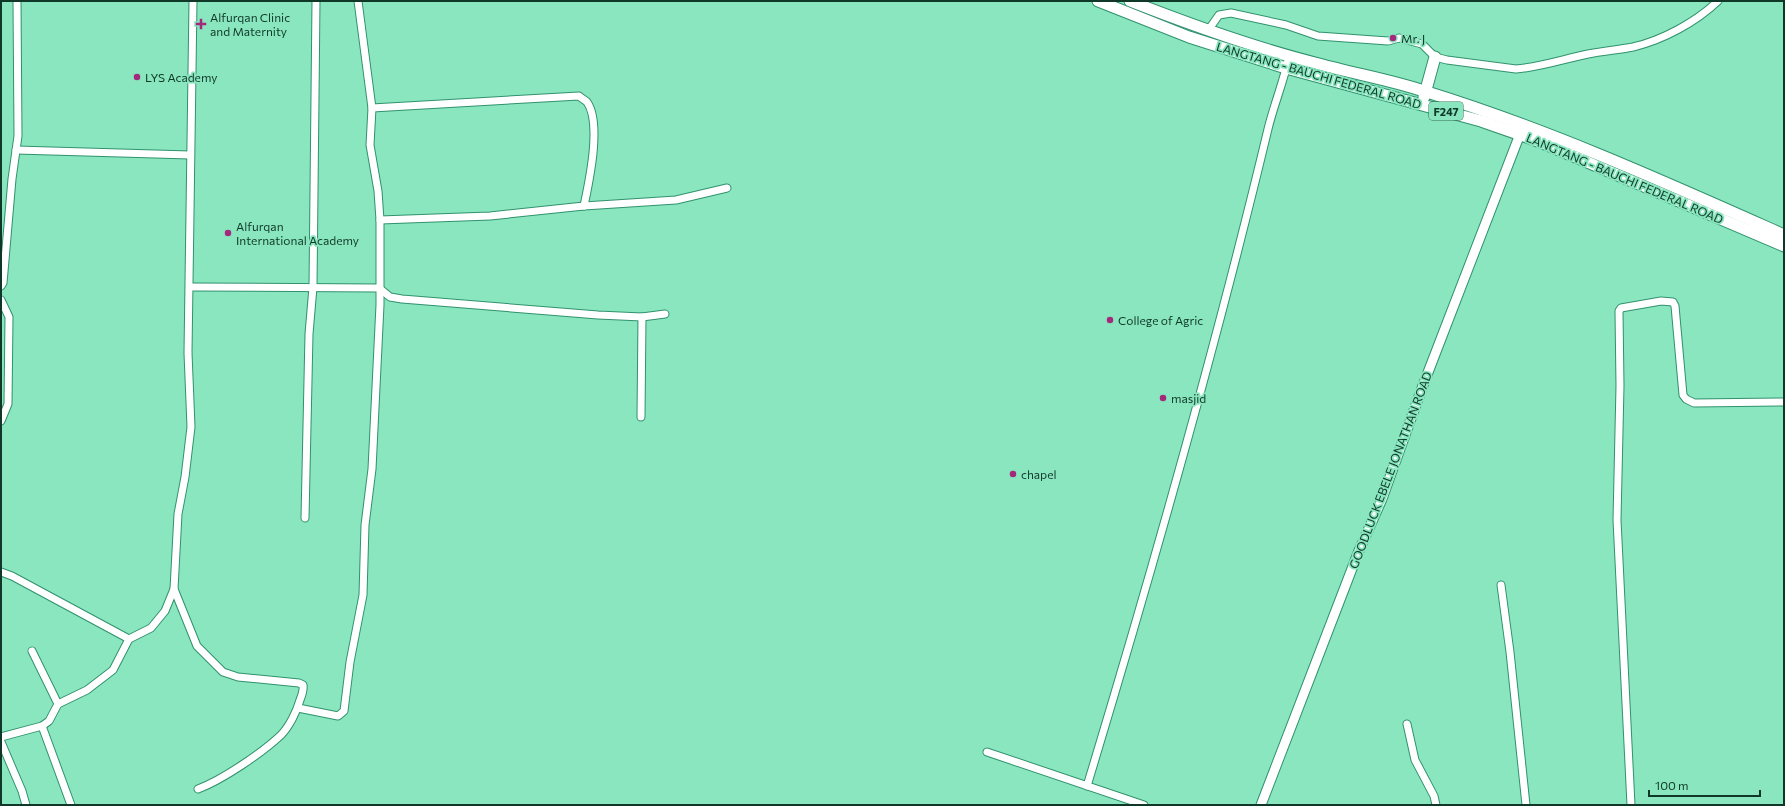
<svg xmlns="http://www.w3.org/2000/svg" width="1785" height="806" font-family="Commissioner,sans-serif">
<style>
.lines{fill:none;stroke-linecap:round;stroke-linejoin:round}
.minor-casing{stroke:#30926e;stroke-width:9}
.secondary-casing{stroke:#30926e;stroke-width:11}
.primary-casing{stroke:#30926e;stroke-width:13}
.minor{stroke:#fff;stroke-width:7}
.secondary{stroke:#fff;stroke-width:9}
.primary{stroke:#fff;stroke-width:11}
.poi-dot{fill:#a4287b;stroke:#89e6be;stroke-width:1.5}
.labels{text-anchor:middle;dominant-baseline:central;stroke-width:3.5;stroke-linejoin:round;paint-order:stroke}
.shield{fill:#89e6be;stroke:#346c56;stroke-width:1}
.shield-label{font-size:11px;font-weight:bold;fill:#103829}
.poi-label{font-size:12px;fill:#103829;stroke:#89e6be;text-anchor:start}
.street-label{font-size:12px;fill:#103829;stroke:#89e6be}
</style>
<rect width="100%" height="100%" fill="#89e6be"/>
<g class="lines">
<g class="minor-casing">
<g id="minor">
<path d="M193,1L188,353L191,427L185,477L178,514L174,589L197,646L223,672L238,677L299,683L303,685C304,690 302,695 300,700C297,711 289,727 281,735C262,753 222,780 198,789"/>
<path d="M1209,29L1219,15L1231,13L1286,25L1318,36L1388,41L1399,38L1422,44L1435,57L1447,60L1516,69C1541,67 1564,59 1588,54C1603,51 1618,50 1633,47C1663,40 1696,22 1718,1"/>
<path d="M372,108L579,96C581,98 585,100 587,102C602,123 589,182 584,206"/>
<polyline points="16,150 190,155"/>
<polyline points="380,220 490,216 584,206 676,200 727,188"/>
<polyline points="1,286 3,283 12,179 18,136 17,1"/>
<polyline points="190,287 379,288 390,297 402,299 598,315 642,317 665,314"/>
<polyline points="1,300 9,317 8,404 1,421"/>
<polyline points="641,417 642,317"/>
<polyline points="305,518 309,334 313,287 316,1"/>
<polyline points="1,572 12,576 129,639"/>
<polyline points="1501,585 1510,652 1526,805"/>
<polyline points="32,651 58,704"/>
<polyline points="298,708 338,716 344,711 350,662 363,595 365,525 372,469 380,305 380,220 378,191 370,145 372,108 358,1"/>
<polyline points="1407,724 1415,760 1434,796 1436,805"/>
<polyline points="42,726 71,805"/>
<polyline points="1,737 42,726 49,721 58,704 87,690 113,670 129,639 151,628 165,611 174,589"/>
<polyline points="1,742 22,791 26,805"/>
<polyline points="987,752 1144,805"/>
<path d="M1087,786C1153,568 1215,350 1268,129C1274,104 1284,81 1289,56"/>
<polyline points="1631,805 1617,520 1620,386 1619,311 1621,308 1661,301 1673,302 1675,306 1683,395 1686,399 1694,403 1784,402"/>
</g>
</g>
<g class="secondary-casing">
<polyline id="secondary" points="1261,805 1358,553 1382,499 1422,388 1520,134"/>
</g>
<g class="primary-casing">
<g id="primary">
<polyline points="1098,1 1189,37 1286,68 1481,121 1538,141 1784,246"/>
<path d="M1130,1C1191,25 1255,48 1319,64C1355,74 1392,80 1427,92C1550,130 1667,183 1784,235"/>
<polyline points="1424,97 1435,57"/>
</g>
</g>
<use href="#minor" class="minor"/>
<use href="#secondary" class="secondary"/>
<use href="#primary" class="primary"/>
</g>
<g class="poi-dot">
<path d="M199 18h4v4h4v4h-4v4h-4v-4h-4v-4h4z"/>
<circle cx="1393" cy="38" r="4"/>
<circle cx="137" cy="77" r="4"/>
<circle cx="228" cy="233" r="4"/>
<circle cx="1110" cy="320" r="4"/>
<circle cx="1163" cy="398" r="4"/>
<circle cx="1013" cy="474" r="4"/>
</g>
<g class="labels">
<rect class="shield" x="1429" y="102" width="34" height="18" rx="3"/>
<g class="shield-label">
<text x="1446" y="111">F247</text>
</g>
<g class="poi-label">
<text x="210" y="17">Alfurqan Clinic<tspan x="210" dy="14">and Maternity</tspan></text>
<text x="1401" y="38">Mr. J</text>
<text x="145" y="77">LYS Academy</text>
<text x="236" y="226">Alfurqan<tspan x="236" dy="14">International Academy</tspan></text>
<text x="1118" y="320">College of Agric</text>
<text x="1171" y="398">masjid</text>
<text x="1021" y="474">chapel</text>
</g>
<g class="street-label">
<text transform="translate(1319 75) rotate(16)">LANGTANG - BAUCHI FEDERAL ROAD</text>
<text transform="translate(1625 178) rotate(23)">LANGTANG - BAUCHI FEDERAL ROAD</text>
<text transform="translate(1390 470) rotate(-69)">GOODLUCK EBELE JONATHAN ROAD</text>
</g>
</g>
<rect width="1785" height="806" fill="none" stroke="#103829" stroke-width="4"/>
<path d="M1649 790v6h111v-6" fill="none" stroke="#103829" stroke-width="2"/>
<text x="1655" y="790" font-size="12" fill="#103829" stroke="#89e6be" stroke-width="3" paint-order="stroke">100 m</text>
</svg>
